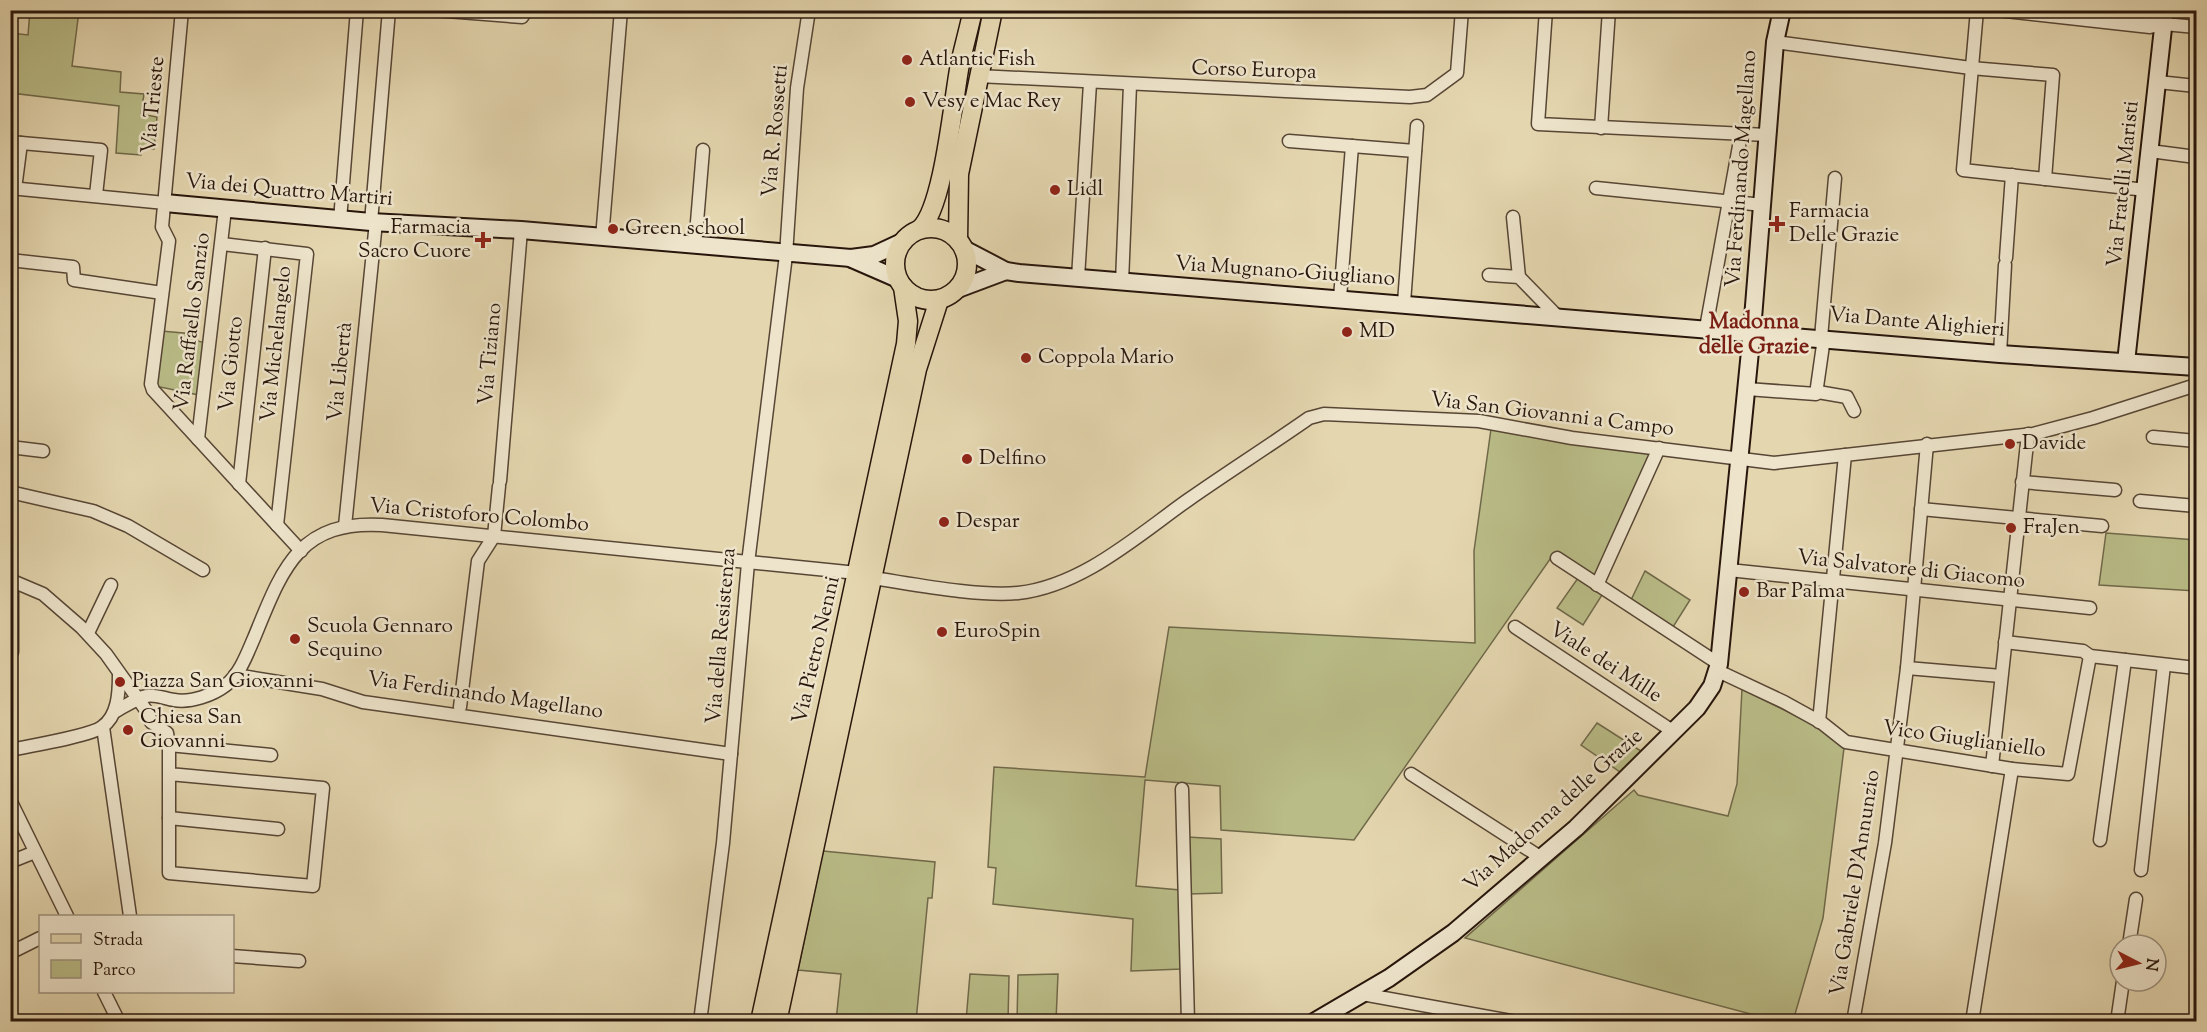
<svg xmlns="http://www.w3.org/2000/svg" width="2207" height="1032" font-family="'Sorts Mill Goudy',serif">
<style>
.green{fill:#b9bc87;stroke:#70694a;stroke-width:1.5}
.lines{fill:none;stroke-linecap:round;stroke-linejoin:round}
.street-casing{stroke:#574635;stroke-width:15}
.secondary-casing{stroke:#28160c;stroke-width:20}
.primary-casing{stroke:#28160c;stroke-width:21}
.street{stroke:#ede4cb;stroke-width:12}
.secondary{stroke:#ede4cb;stroke-width:16}
.primary{stroke:#e4d6af;stroke-width:18}
.poi-dot{fill:#8f2418;stroke:#ede4cb;stroke-width:2}
.labels{text-anchor:middle;dominant-baseline:central;stroke-width:5;stroke-linejoin:round;paint-order:stroke}
.poi-label{font-size:21px;fill:#28160c;stroke:#ede4cb;text-anchor:start}
.street-label{font-size:21px;fill:#28160c;stroke:#ede4cb}
.neighbourhood-label{font-size:22px;font-weight:bold;fill:#7a1f14;stroke:#ede4cb}
</style>
<rect width="100%" height="100%" fill="#e4d6af"/>
<filter id="stains"><feTurbulence type="fractalNoise" baseFrequency=".00333" numOctaves="4"/><feColorMatrix values="0 0 0 0 .2 0 0 0 0 .09 0 0 0 0 .02 0 0 0 .5 -.17"/></filter>
<radialGradient id="worn" r=".72"><stop offset=".6" stop-color="#630" stop-opacity="0"/><stop offset="1" stop-color="#630" stop-opacity=".3"/></radialGradient>
<g class="green">
<polygon points="30,11 79,11 72,66 121,72 120,92 144,94 141,114 157,117 154,149 142,148 141,155 116,153 119,106 11,93 11,33 28,35"/>
<polygon points="161,331 195,334 198,341 205,343 199,395 155,386"/>
<polygon points="1491,429 1651,454 1596,578 1555,552 1354,840 1221,830 1220,786 1145,780 1136,886 1180,890 1182,969 1131,971 1133,919 993,904 996,868 988,867 994,767 1145,777 1169,627 1475,643 1474,551"/>
<polygon points="2106,533 2196,540 2196,591 2099,585"/>
<polygon points="1645,571 1690,600 1673,627 1631,600"/>
<polygon points="1578,578 1602,595 1583,625 1557,608"/>
<polygon points="1742,689 1816,726 1844,748 1823,918 1793,1021 1777,1021 1465,938 1634,790 1638,795 1728,816 1737,784"/>
<polygon points="1597,723 1644,753 1623,774 1581,745"/>
<polygon points="1187,837 1221,839 1222,893 1189,894"/>
<polygon points="823,851 935,862 932,898 928,898 916,1021 836,1021 841,974 798,970"/>
<polygon points="970,974 1009,976 1008,1021 966,1021"/>
<polygon points="1058,974 1056,1021 1017,1021 1018,975"/>
</g>
<g class="lines">
<g class="street-casing">
<g id="street">
<polyline points="182,10 162,227 169,241 151,384 153,390 301,551"/>
<polyline points="434,10 522,17 527,10"/>
<polyline points="1546,10 1538,124 1767,135"/>
<polyline points="1977,10 1963,170 2146,190"/>
<polyline points="1997,10 2150,27 2164,24 2196,27"/>
<polyline points="2090,10 2152,17 2164,24"/>
<polyline points="1775,42 1971,68 2053,75 2045,179"/>
<polyline points="978,76 1410,97 1427,95 1457,73 1462,10"/>
<polyline points="2158,82 2196,86"/>
<polyline points="1601,128 1609,10"/>
<polyline points="1289,141 1415,151"/>
<polyline points="10,142 101,150 96,195"/>
<polyline points="2150,151 2196,157"/>
<polyline points="10,188 165,203"/>
<polyline points="1596,188 1763,205"/>
<polyline points="15,189 21,143"/>
<polyline points="1513,217 1519,277"/>
<polyline points="340,220 357,10"/>
<polyline points="371,222 389,10"/>
<polyline points="602,238 621,10"/>
<polyline points="222,244 307,254 277,525"/>
<polyline points="695,246 703,150"/>
<polyline points="2006,258 2012,175"/>
<polyline points="10,260 73,267 74,280 162,293"/>
<polyline points="1489,275 1519,277 1557,316"/>
<polyline points="1078,278 1090,83"/>
<polyline points="1122,282 1130,85"/>
<polyline points="1340,298 1352,146"/>
<polyline points="1404,303 1417,126"/>
<polyline points="1706,328 1741,135"/>
<polyline points="1821,338 1835,178"/>
<polyline points="2000,354 2005,265"/>
<polyline points="1747,389 1816,394 1824,338"/>
<polyline points="1818,392 1847,397 1854,411"/>
<polyline points="2153,437 2196,441"/>
<polyline points="198,439 225,209"/>
<polyline points="10,447 43,451"/>
<polyline points="500,481 521,230"/>
<polyline points="2022,482 2115,490"/>
<polyline points="239,484 265,248"/>
<polyline points="10,492 93,511 128,526 203,570"/>
<polyline points="2140,501 2196,506"/>
<polyline points="1921,509 2102,526"/>
<polyline points="345,526 376,222"/>
<polyline points="1557,558 1719,664"/>
<polyline points="1729,570 2090,608"/>
<path d="M873,578C913,584 979,597 1018,593C1082,586 1137,536 1188,500C1228,472 1269,446 1309,418L1324,414L1479,421L1572,438L1774,463L2033,434L2093,418L2196,385"/>
<polyline points="10,580 43,594 81,627 106,654 148,713 151,722 167,733 169,745 271,755"/>
<polyline points="1597,585 1659,448"/>
<polyline points="1515,627 1674,732"/>
<polyline points="88,633 111,585"/>
<polyline points="2005,642 2083,651 2090,656 2196,668"/>
<polyline points="12,652 12,580"/>
<polyline points="1907,668 2001,676"/>
<polyline points="1718,671 1784,702 1822,723 1846,742 2012,769 2068,774 2090,656"/>
<polyline points="235,675 322,689 363,702 731,754"/>
<polyline points="460,707 478,561 494,536 499,486"/>
<path d="M114,712C124,707 136,698 147,696C155,694 166,699 174,700C191,703 213,695 226,685C240,674 247,654 254,638C282,570 298,520 382,525L857,573"/>
<polyline points="1819,722 1845,455"/>
<polyline points="103,727 130,916"/>
<polyline points="169,745 169,873 313,886 323,788 169,774"/>
<path d="M10,750C29,746 90,736 102,727C118,716 119,693 119,675"/>
<polyline points="1992,766 2028,434"/>
<polyline points="1411,774 1540,857"/>
<polyline points="1182,789 1188,1022"/>
<polyline points="10,800 67,916"/>
<polyline points="169,818 278,829"/>
<polyline points="2100,840 2125,660"/>
<polyline points="10,862 35,852"/>
<polyline points="2141,870 2164,665"/>
<polyline points="2129,945 2136,899"/>
<polyline points="10,953 40,938"/>
<polyline points="232,956 299,961"/>
<polyline points="104,992 119,1022"/>
<polyline points="1362,994 1516,1022"/>
<polyline points="700,1022 723,843 748,563 786,255 797,88 809,10"/>
<polyline points="1853,1022 1885,843 1907,668 1927,444"/>
<polyline points="1972,1022 2012,769"/>
<polyline points="2117,1022 2123,981"/>
</g>
</g>
<g class="secondary-casing">
<g id="secondary">
<polyline points="165,203 371,222 521,230 851,258 874,255 902,242"/>
<polyline points="964,249 1006,271 1019,273 2000,354 2196,367"/>
<polyline points="852,259 898,279"/>
<polyline points="958,289 1006,271"/>
<polyline points="2126,362 2165,10"/>
<polyline points="1314,1022 1389,978 1453,933 1576,828 1697,708 1712,686 1719,664 1752,331 1775,42 1782,10"/>
</g>
</g>
<g class="primary-casing">
<g id="primary">
<circle cx="931" cy="264" r="36"/>
<path d="M920,229C944,207 953,100 960,64C964,46 969,28 973,10"/>
<polyline points="958,240 959,174 993,10"/>
<polyline points="760,1022 906,344 908,321 903,287"/>
<polyline points="777,1022 917,369 939,300"/>
</g>
</g>
<use href="#street" class="street"/>
<use href="#secondary" class="secondary"/>
<use href="#primary" class="primary"/>
</g>
<g class="poi-dot">
<circle cx="907" cy="60" r="6"/>
<circle cx="910" cy="102" r="6"/>
<circle cx="1055" cy="190" r="6"/>
<path d="M1774 215h6v6h6v6h-6v6h-6v-6h-6v-6h6z"/>
<circle cx="613" cy="229" r="6"/>
<path d="M480 231h6v6h6v6h-6v6h-6v-6h-6v-6h6z"/>
<circle cx="1347" cy="332" r="6"/>
<circle cx="1026" cy="358" r="6"/>
<circle cx="2010" cy="444" r="6"/>
<circle cx="967" cy="459" r="6"/>
<circle cx="944" cy="522" r="6"/>
<circle cx="2011" cy="528" r="6"/>
<circle cx="1744" cy="592" r="6"/>
<circle cx="942" cy="632" r="6"/>
<circle cx="295" cy="639" r="6"/>
<circle cx="120" cy="682" r="6"/>
<circle cx="128" cy="730" r="6"/>
</g>
<g class="labels">
<g class="poi-label">
<text x="919" y="60">Atlantic Fish</text>
<text x="922" y="102">Vesy e Mac Rey</text>
<text x="1067" y="190">Lidl</text>
<text x="1789" y="212">Farmacia<tspan x="1789" dy="24">Delle Grazie</tspan></text>
<text x="471" y="228" text-anchor="end">Farmacia<tspan x="471" dy="24">Sacro Cuore</tspan></text>
<text x="625" y="229">Green school</text>
<text x="1359" y="332">MD</text>
<text x="1038" y="358">Coppola Mario</text>
<text x="2022" y="444">Davide</text>
<text x="979" y="459">Delfino</text>
<text x="956" y="522">Despar</text>
<text x="2023" y="528">FraJen</text>
<text x="1756" y="592">Bar Palma</text>
<text x="307" y="627">Scuola Gennaro<tspan x="307" dy="24">Sequino</tspan></text>
<text x="954" y="632">EuroSpin</text>
<text x="132" y="682">Piazza San Giovanni</text>
<text x="140" y="718">Chiesa San<tspan x="140" dy="24">Giovanni</tspan></text>
</g>
<g class="street-label">
<text transform="translate(1254 71) rotate(2)">Corso Europa</text>
<text transform="translate(154 105) rotate(-85)">Via Trieste</text>
<text transform="translate(776 131) rotate(-85)">Via R. Rossetti</text>
<text transform="translate(1742 169) rotate(-86)">Via Ferdinando Magellano</text>
<text transform="translate(2124 184) rotate(-84)">Via Fratelli Maristi</text>
<text transform="translate(289 191) rotate(5)">Via dei Quattro Martiri</text>
<text transform="translate(1285 272) rotate(4)">Via Mugnano-Giugliano</text>
<text transform="translate(193 322) rotate(-83)">Via Raffaello Sanzio</text>
<text transform="translate(1917 323) rotate(5)">Via Dante Alighieri</text>
<text transform="translate(277 344) rotate(-84)">Via Michelangelo</text>
<text transform="translate(491 354) rotate(-85)">Via Tiziano</text>
<text transform="translate(232 364) rotate(-84)">Via Giotto</text>
<text transform="translate(341 372) rotate(-84)">Via Libertà</text>
<text transform="translate(1552 415) rotate(7)">Via San Giovanni a Campo</text>
<text transform="translate(479 516) rotate(5)">Via Cristoforo Colombo</text>
<text transform="translate(1911 570) rotate(6)">Via Salvatore di Giacomo</text>
<text transform="translate(722 636) rotate(-85)">Via della Resistenza</text>
<text transform="translate(817 650) rotate(-77)">Via Pietro Nenni</text>
<text transform="translate(1605 663) rotate(33)">Viale dei Mille</text>
<text transform="translate(485 696) rotate(8)">Via Ferdinando Magellano</text>
<text transform="translate(1964 740) rotate(8)">Vico Giuglianiello</text>
<text transform="translate(1554 811) rotate(-42)">Via Madonna delle Grazie</text>
<text transform="translate(1856 883) rotate(-81)">Via Gabriele D'Annunzio</text>
</g>
<g class="neighbourhood-label">
<text x="1754" y="323">Madonna<tspan x="1754" dy="25">delle Grazie</tspan></text>
</g>
</g>
<rect width="2207" height="1032" fill="none" stroke="#e4d6af" stroke-width="36"/>
<rect x="12" y="12" width="2183" height="1008" fill="none" stroke="#28160c" stroke-width="3"/>
<rect x="18" y="18" width="2171" height="996" fill="none" stroke="#28160c" stroke-width="1.5"/>
<rect x="39" y="915" width="195" height="78" fill="#ede4cb" stroke="#9e927f" stroke-width="1.5"/>
<rect x="51" y="934" width="30" height="9" fill="#e4d6af" stroke="#9e927f" stroke-width="1.5"/>
<text x="93" y="945" font-size="18" fill="#28160c">Strada</text>
<rect x="51" y="960" width="30" height="18" fill="#b9bc87" stroke="#9e927f" stroke-width="1.5"/>
<text x="93" y="975" font-size="18" fill="#28160c">Parco</text>
<g transform="translate(2138 963) rotate(97)"><circle r="28" fill="#ede4cb" stroke="#9e927f" stroke-width="1.5"/>
<path d="M0-4.5L10 22L0 15L-10 22Z" fill="#8f2418"/>
<text y="-9" font-size="16" font-weight="bold" text-anchor="middle" fill="#28160c">N</text>
</g>
<rect width="100%" height="100%" filter="url(#stains)"/>
<rect width="100%" height="100%" fill="url(#worn)"/>
</svg>
